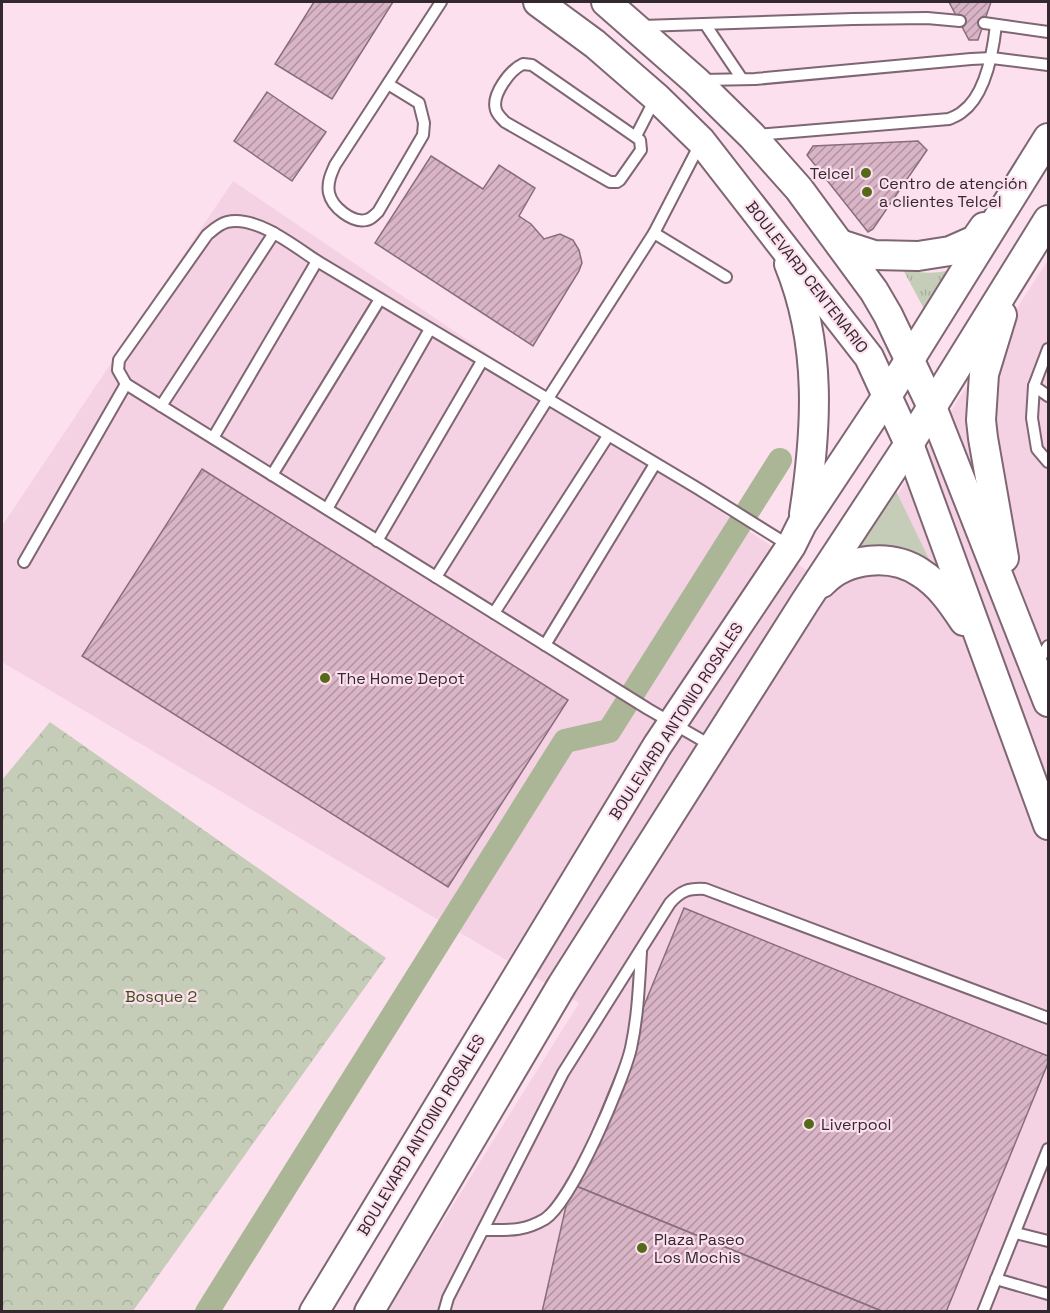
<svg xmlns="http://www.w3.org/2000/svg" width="1050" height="1313" font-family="'Space Grotesk',sans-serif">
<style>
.built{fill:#f5d2e3}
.grass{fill:url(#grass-tufts)}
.forest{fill:url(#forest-crowns)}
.garden{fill:#c5cdb8}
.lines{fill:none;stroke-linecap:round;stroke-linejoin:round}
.canal{stroke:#aab695;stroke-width:24}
.building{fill:url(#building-hatch);stroke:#876e7a;stroke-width:1.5}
.service-casing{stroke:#7f6673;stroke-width:14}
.secondary-casing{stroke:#7f6673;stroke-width:32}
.service{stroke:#fff;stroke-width:10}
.secondary{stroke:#fff;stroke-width:28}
.poi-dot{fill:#546a19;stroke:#fce0ee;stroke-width:2}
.labels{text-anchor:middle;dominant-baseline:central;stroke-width:4.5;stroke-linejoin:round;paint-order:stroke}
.poi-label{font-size:16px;fill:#32282d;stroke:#fce0ee;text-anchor:start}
.street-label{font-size:16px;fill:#32282d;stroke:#fce0ee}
.park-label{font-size:16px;fill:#3e4e1a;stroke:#fce0ee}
</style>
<defs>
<pattern id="grass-tufts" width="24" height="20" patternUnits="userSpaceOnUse" patternTransform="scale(1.5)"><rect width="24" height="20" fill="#c5cdb8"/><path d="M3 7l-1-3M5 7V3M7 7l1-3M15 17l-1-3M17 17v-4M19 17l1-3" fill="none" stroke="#aab09e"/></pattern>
<pattern id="forest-crowns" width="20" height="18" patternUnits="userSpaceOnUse" patternTransform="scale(1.5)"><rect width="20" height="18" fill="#c5cdb8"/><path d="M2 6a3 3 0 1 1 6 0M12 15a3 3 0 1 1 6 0" fill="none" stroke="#aab09e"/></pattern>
<pattern id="building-hatch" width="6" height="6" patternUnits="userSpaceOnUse" patternTransform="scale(1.5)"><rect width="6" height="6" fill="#d8b4c6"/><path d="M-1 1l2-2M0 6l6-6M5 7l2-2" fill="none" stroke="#b092a1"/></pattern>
</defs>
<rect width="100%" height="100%" fill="#fce0ee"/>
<polygon class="built" points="233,181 836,590 1048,260 1048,1311 387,1311 579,1003 2,662 2,526"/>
<path class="grass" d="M964,266L929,318L902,268C923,275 943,274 964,266Z"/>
<polygon class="forest" points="50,722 386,958 133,1311 2,1311 2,780"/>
<path class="garden" d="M896,491L929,559C898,546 882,550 850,555Z"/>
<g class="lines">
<polyline class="canal" points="207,1312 565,741 609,731 780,460"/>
</g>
<g class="building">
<polygon points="314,2 393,2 332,99 275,64"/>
<polygon points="949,2 991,2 978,40 969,40"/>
<polygon points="267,92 326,132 292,181 234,141"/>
<polygon points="918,141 927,150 873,229 868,232 807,155 813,146"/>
<polygon points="431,156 483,189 499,165 535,188 519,216 531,224 544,239 560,234 573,240 579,250 582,263 579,271 533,346 375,243"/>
<polygon points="202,469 568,700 448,887 82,656"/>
<polygon points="684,908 1048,1056 1048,1063 946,1312 884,1312 571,1184"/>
<polygon points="571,1184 884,1312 542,1312"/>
</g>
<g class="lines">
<g class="service-casing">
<g id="service">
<polyline points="984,23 1048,32"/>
<polyline points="705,24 742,79"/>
<polyline points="642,26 853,19 927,18 960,21"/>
<path d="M523,64L532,65L640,140L641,150L620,180L617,182H610L505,122C501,118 497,114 496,110C491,95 510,70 523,64Z"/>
<polyline points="702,80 755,79 971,59 992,58 1048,65"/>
<path d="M388,84L419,103L424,123L423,135L378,212C374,215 372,219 366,220C352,223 332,207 329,193C327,183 331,174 335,165L441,2"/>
<path d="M755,135L949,119C953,117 959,115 962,112C986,95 993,52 996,25"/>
<polyline points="636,136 655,99"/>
<polyline points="654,233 726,277"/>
<polyline points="1048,349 1034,386 1032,418 1037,449 1048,462"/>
<path d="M126,384L118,370L119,360L207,235C213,230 219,224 227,222C256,215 294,246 317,261L697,488L790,546"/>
<polyline points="1034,386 1048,396"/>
<polyline points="161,406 274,233"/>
<polyline points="213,438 317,261"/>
<polyline points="272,475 380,299"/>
<polyline points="327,509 430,329"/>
<polyline points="377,541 482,361"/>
<polyline points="24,562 126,384 648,709 712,746"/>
<polyline points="436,577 547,400 654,233 700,144"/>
<polyline points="494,613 608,436"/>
<polyline points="545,645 655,464"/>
<polyline points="1037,663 1048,646"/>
<path d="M483,1230C508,1230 523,1232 545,1219C572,1201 623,1082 631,1048C638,1016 639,984 641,952"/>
<polyline points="1016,1233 1048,1241"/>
<polyline points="996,1279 1048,1294"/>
<path d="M444,1312L448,1298L563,1073L670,903C681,891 688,888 705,889L1048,1018"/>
<polyline points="983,1312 1048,1149"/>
</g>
</g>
<g class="secondary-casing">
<g id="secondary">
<polyline points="538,2 595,44 656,97 701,141 869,357 909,444 1048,825"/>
<polyline points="606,2 696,81 752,136 799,189 874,291 888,315 932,407 1048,702"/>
<polyline points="840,244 874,255 918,256 950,251 975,240 984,227"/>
<path d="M789,264C822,345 817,429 804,514"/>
<polyline points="1002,315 984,374 981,420 983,438 1004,558"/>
<path d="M822,583C846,557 892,553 921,573C940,585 952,603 964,621"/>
<polyline points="314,1312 657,746 791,546 802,524 887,396 1048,138"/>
<polyline points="369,1312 562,985 805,602 909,444 1048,220"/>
</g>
</g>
<use href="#service" class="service"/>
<use href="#secondary" class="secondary"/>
</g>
<g class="poi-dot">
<circle cx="866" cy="173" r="6"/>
<circle cx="867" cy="192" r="6"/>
<circle cx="325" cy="678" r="6"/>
<circle cx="809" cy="1124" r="6"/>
<circle cx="642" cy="1248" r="6"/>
</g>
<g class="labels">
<g class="poi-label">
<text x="854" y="173" text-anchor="end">Telcel</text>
<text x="879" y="183">Centro de atención<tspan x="879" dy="18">a clientes Telcel</tspan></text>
<text x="337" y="678">The Home Depot</text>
<text x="821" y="1124">Liverpool</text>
<text x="654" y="1239">Plaza Paseo<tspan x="654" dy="18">Los Mochis</tspan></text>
</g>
<g class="street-label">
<text transform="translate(807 277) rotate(52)">BOULEVARD CENTENARIO</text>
<text transform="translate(676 721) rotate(-57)">BOULEVARD ANTONIO ROSALES</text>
<text transform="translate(421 1135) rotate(-59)">BOULEVARD ANTONIO ROSALES</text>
</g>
<g class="park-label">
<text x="161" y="996">Bosque 2</text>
</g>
</g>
<rect width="1050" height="1313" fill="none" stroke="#32282d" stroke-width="6"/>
</svg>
